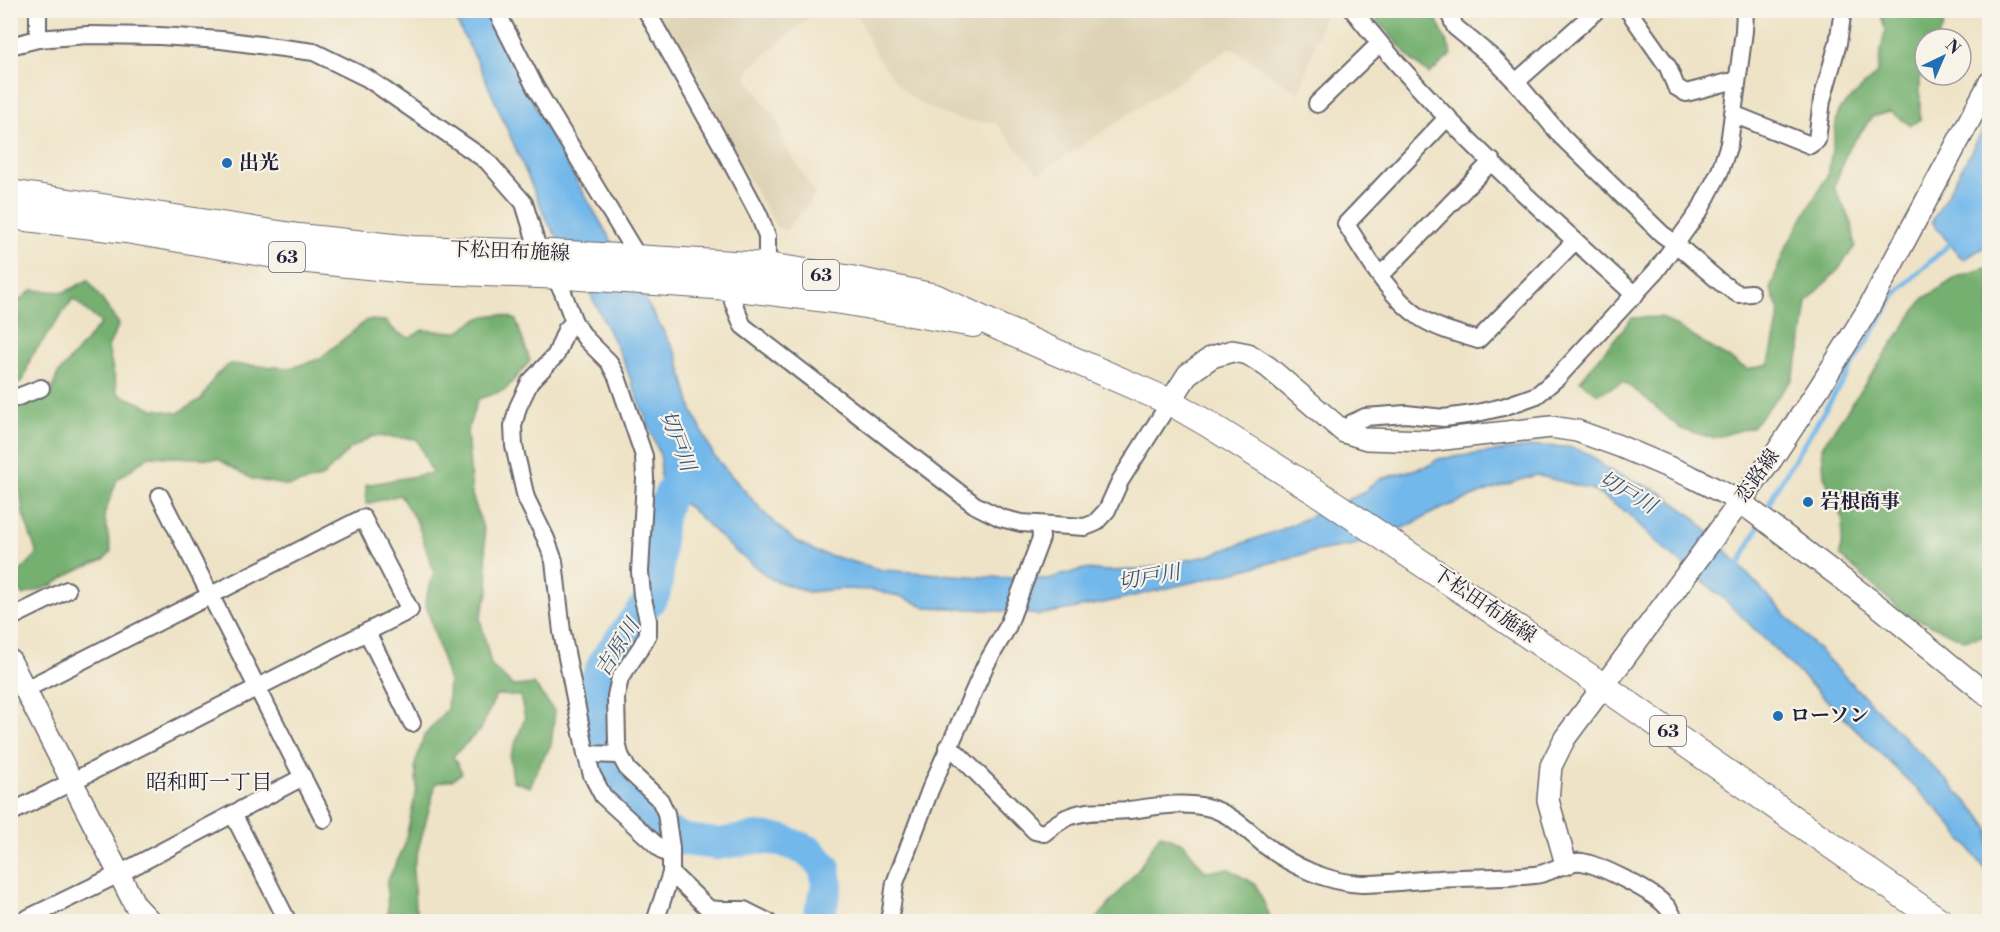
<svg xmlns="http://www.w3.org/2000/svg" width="2000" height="932" font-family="'Libre Bodoni','Noto Serif JP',serif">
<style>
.built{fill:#ded3b5}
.forest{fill:#74b070;stroke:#4b6956;stroke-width:1.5}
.water{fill:#73b8ea;stroke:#4a6d92;stroke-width:1.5}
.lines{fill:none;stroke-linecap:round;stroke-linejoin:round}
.stream{stroke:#73b8ea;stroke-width:5}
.river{stroke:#73b8ea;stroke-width:32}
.minor-casing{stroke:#69666c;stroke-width:20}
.tertiary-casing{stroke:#69666c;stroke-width:24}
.primary-casing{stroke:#69666c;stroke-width:28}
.minor{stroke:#fff;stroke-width:16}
.tertiary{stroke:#fff;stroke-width:21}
.primary{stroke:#fff;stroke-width:26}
.poi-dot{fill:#1f6fb2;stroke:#f7f3e8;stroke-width:2}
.labels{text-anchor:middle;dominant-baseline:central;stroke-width:4.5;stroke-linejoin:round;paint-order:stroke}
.shield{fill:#f7f3e8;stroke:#62616f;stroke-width:1.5}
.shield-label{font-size:18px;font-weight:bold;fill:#22223b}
.poi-label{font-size:20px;font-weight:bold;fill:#22223b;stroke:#f7f3e8;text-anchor:start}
.street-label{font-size:20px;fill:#22223b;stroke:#f7f3e8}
.water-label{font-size:21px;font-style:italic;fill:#3e5678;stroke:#f7f3e8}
.neighbourhood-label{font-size:21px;fill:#22223b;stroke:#f7f3e8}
</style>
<rect width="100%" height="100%" fill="#f7f3e8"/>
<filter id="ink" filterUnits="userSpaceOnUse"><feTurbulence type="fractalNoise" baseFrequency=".0167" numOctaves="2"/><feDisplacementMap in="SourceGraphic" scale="12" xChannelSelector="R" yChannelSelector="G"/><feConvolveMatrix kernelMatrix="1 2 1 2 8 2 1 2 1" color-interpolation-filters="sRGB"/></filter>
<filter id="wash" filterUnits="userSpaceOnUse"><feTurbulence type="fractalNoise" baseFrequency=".008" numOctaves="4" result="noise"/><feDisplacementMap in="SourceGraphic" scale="24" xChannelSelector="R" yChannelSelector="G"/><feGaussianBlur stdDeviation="1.35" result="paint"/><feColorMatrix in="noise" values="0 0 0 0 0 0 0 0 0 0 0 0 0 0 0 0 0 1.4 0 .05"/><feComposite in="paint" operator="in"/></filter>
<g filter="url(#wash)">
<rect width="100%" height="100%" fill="#eee3c6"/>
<g class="built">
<polygon points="654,11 805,11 809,17 751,67 746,76 780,126 785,146 816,195 786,230 776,227"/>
<polygon points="856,11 856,10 1326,11 1299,94 1230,47 1039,174 995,122 978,122 951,117 919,103 903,90 878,59 860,21"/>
</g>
<g class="forest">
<polygon points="1369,11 1434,11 1435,16 1452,54 1429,74 1414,62"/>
<polygon points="1880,11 1945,11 1943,28 1937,39 1925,39 1925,65 1920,75 1920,120 1911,125 1890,112 1872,117 1848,149 1834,187 1852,224 1855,246 1836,272 1807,302 1801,347 1792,380 1752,427 1713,438 1681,429 1643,396 1623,382 1598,394 1580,381 1632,318 1661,317 1748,370 1769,364 1780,312 1770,289 1785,249 1828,174 1838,111 1877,73 1885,30"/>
<polygon points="1989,267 1989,635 1964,640 1904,613 1840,556 1843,521 1824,476 1822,447 1923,299 1957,277"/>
<path d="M88,280L119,324L108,347L118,394L154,409L178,413L201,399L216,375L230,364L291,368L319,359L367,320L386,321L396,332L410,338L422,330L458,332C476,318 494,308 516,320L530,361L505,390L478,399L467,431L472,495L484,531L489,590L480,618L491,665L513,686L534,684L555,712L551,745L541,762L530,787L513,781L510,757L525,718L520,696L496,695L481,729L453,756L462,773L452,780L436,783L413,869L415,907L421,921H388L387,882L404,847L417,788L415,764L424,736L447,709L449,682L425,601L434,573L418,524L400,495L366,504V485L432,473L417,439L373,436L351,448L321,478L289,486L252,479L218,459L149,456L117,480L104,515L111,551L104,560L77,570L51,586L23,595L13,579L37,554L23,514L19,481H11V419L24,403L50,397L57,375L101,323L73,299L31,357L23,381L11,387V307L32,290L65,292Z"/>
<polygon points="1160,834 1183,843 1205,871 1229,869 1256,885 1272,921 1095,921 1138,870"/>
</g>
<g class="water">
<polygon points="451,11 485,11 553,140 677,355 692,410 714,456 766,515 794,540 817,552 883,570 982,577 1048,579 1084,569 1107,571 1138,570 1207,556 1282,529 1363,493 1377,480 1430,465 1438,459 1538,446 1568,447 1587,453 1608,470 1660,492 1694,517 1811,642 1977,812 1989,829 1989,874 1945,817 1722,597 1663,548 1626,512 1591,489 1536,475 1484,492 1436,511 1408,526 1354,545 1317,551 1215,577 1108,602 1039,615 991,610 926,607 902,597 872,590 841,589 808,592 771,579 734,550 689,507 682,503 660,477 661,458 624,362 577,267 548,223 481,69"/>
<polygon points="1989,119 1989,244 1963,260 1932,222"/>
</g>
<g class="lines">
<g class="stream">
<polyline points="1764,515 1775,491 1898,291 1955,239"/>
<polyline points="1736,571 1760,523"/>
</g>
<path class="river" d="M685,472C663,498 660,517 659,550C658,565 659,578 655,593L605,660L596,681L592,726L602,770L621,799L655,827L685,840L718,844L756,838L781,840L809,851L825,868L827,886L817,922"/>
</g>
</g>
<g filter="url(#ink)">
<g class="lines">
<g class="minor-casing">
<g id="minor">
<polyline points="496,10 535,87 639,259"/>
<polyline points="646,10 725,151 759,215 767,236 767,276"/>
<path d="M1353,10C1435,115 1536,206 1635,295"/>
<polyline points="1448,10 1455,27 1494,59 1516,82 1562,137 1662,234 1676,244 1720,282 1738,294 1751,293"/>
<polyline points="1628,10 1668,67 1676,87 1686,93 1728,82 1736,83"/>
<polyline points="38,39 38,10"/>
<polyline points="10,46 38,39 87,35 160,36 221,40 314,52 367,78 487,161 524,203 539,252 562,290 574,322 586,339 609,362 617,377 644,456 645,479 640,572 642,595 648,620 648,634 641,647 620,678 616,696 617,742 620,755 628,770 660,800 666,813 671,848 671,873 655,922"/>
<polyline points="1516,82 1597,10"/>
<polyline points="1317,104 1379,44"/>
<polyline points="1733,114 1810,145 1817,140 1822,100 1838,43 1843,10"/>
<path d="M1448,117L1346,224C1367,257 1389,297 1421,318C1438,329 1459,334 1478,340L1575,241"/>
<polyline points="1379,274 1389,267 1492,161"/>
<path d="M729,278C729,295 736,310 743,326L975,505L1001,518L1021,523L1085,527L1095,523L1107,510L1120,481L1170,402"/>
<polyline points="574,322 566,330 556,355 530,382 518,407 513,426 514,446 526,498 546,539 554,561 562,632 586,754 620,755"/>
<polyline points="10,400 41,388"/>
<polyline points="1344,432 1352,423 1365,417 1406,414 1444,418 1473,414 1503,407 1537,395 1557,378 1656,271 1700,210 1720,171 1729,144 1744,31 1745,10"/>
<polyline points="160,496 324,819"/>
<polyline points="10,618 67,590"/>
<polyline points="367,632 412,723"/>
<path d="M947,747L958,754L1035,831L1044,833C1052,827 1061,819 1071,816C1090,809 1109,812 1129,810C1154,807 1180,801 1206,807C1230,812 1248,831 1266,846C1292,866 1329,883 1362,884C1387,884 1414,880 1439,879C1471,877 1503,878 1534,875C1551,874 1565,860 1582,862C1600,865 1649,890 1663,903C1669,908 1673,915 1675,922"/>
<polyline points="586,754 592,775 603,796 664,852 671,855"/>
<polyline points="10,813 410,610 363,518 26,689"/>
<polyline points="233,814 288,922"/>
<polyline points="671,873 709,909 719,910 744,910 768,922"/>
<polyline points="20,922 119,874 303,777"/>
<polyline points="888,922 891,911 895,883 930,790 985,666 1007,628 1041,538 1040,525"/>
</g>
</g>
<g class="tertiary-casing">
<g id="tertiary">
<polyline points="1170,402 1188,374 1212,357 1232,351 1248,354 1268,367 1344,432 1367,439 1427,441 1551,427 1577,431 1619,446 1692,477 1739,501 1877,605 1990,697"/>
<polyline points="10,660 135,905 151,922"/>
<polyline points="1566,864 1548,800 1551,766 1565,738 1772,459 1819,388 1867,311 1990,82"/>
</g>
</g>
<g class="primary-casing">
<g id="primary">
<polyline points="10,193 299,237 412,249 551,253 767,266 846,278 935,297 1003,329 1170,402 1208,424 1324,497 1603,686 1941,922"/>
<polyline points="10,216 126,230 298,259 407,270 566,276 729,287 842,301 973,324"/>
</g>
</g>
<use href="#minor" class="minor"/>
<use href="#tertiary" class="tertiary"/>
<use href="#primary" class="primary"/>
</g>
</g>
<g class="poi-dot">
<circle cx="227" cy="163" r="6"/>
<circle cx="1808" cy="502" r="6"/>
<circle cx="1778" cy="716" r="6"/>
</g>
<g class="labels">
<g class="shield">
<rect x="269" y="242" width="36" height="30" rx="4.5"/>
<rect x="803" y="260" width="36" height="30" rx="4.5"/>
<rect x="1650" y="716" width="36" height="30" rx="4.5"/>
</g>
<g class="shield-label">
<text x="287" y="257">63</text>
<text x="821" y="275">63</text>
<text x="1668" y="731">63</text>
</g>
<g class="poi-label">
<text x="239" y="163">出光</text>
<text x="1820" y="502">岩根商事</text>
<text x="1790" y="716">ローソン</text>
</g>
<g class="street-label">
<text transform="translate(510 252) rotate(2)">下松田布施線</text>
<text transform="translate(1758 476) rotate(-54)">恋路線</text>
<text transform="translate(1484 605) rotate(34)">下松田布施線</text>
</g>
<g class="water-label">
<text transform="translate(677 441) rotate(69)">切戸川</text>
<text transform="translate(1627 493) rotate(30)">切戸川</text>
<text transform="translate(1149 578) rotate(-10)">切戸川</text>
<text transform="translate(618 648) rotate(-58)">吉原川</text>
</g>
<g class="neighbourhood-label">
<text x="209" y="783">昭和町一丁目</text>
</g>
</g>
<rect width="2000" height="932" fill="none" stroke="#f7f3e8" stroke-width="36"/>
<g transform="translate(1943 57) rotate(44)"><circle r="28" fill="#f7f3e8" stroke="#a29fa3" stroke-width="1.5"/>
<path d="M0-4.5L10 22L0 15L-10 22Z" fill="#1f6fb2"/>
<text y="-9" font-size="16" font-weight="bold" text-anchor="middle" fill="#22223b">N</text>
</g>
</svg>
